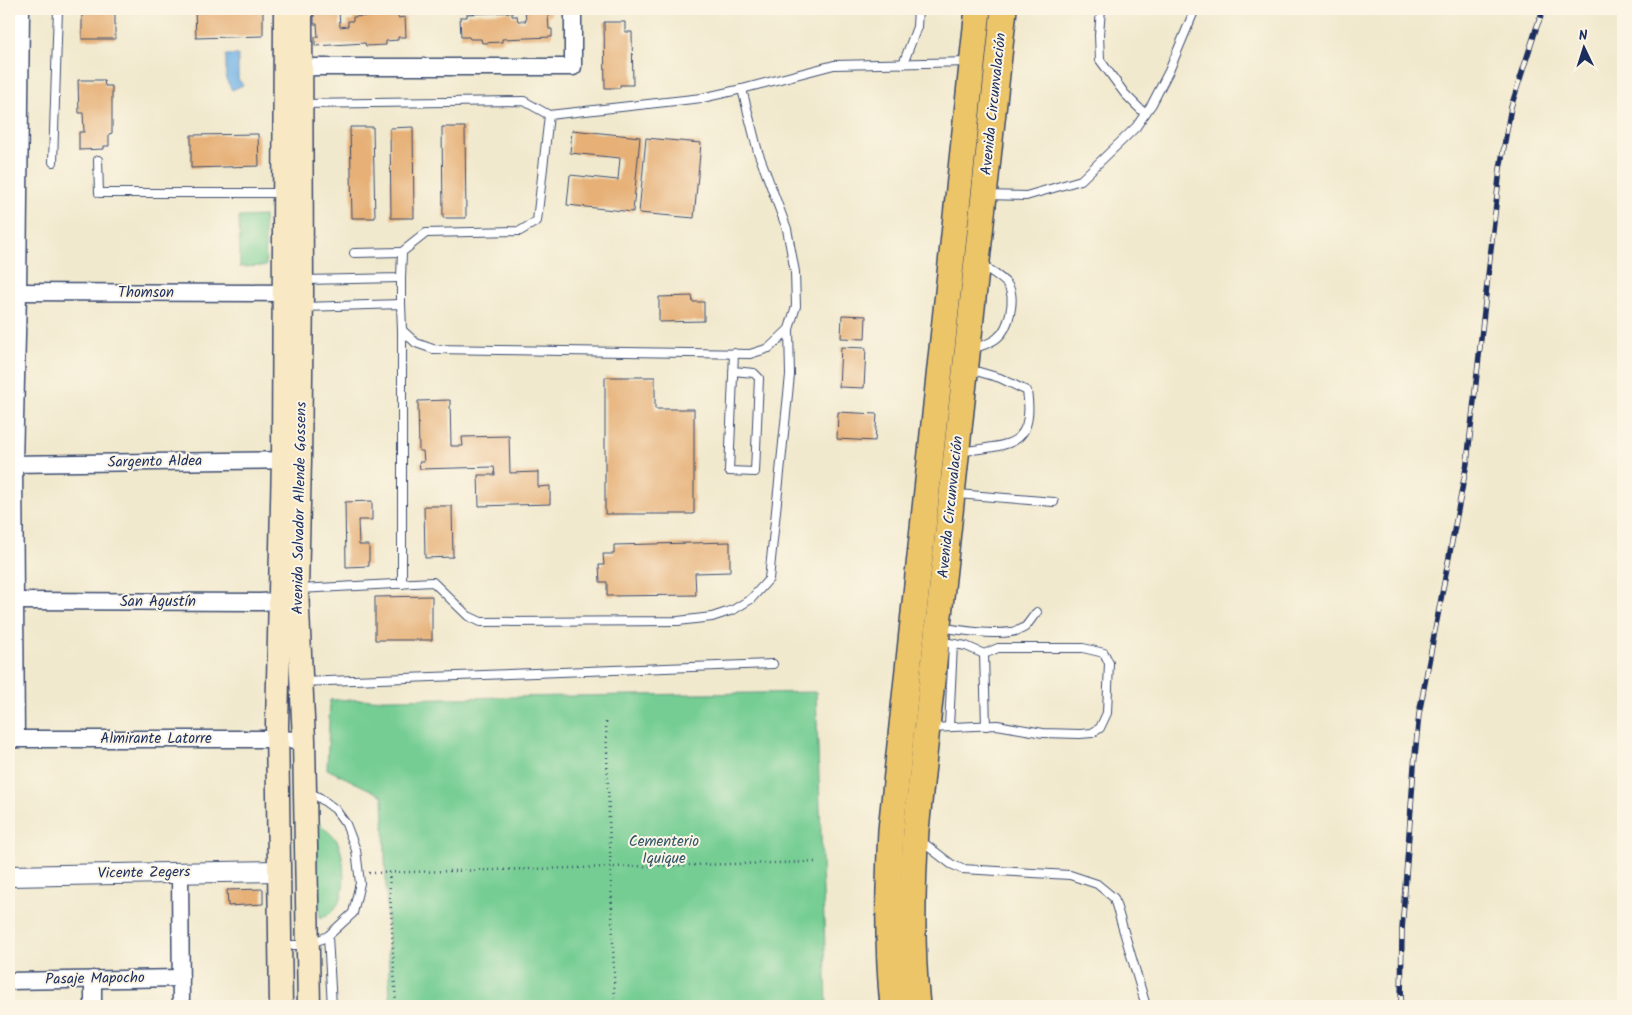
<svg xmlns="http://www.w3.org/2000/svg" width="1632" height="1015" font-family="Kalam,sans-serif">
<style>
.green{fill:#74cd93;stroke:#487e78}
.water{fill:#71b4e7;stroke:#4672a2}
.building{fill:#e6b077}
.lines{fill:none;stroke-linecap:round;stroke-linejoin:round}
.service-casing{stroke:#3b4b6f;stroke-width:10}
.minor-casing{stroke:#3b4b6f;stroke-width:19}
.tertiary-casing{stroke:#3b4b6f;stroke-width:22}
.secondary-casing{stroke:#3b4b6f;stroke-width:25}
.primary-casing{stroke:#3b4b6f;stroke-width:28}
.path{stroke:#3b4b6f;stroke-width:2.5;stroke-dasharray:1 4;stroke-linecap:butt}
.service{stroke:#fff;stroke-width:8}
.minor{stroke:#fff;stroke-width:16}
.tertiary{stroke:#fff;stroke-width:20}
.secondary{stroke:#f8e8c3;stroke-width:22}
.primary{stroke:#edc569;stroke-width:25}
.rail-casing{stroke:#1b2f5e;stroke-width:5.5}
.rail{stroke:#fcf5e5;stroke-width:4;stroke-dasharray:11;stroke-linecap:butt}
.labels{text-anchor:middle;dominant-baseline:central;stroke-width:4;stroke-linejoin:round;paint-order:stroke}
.street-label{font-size:15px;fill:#1b2f5e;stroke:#fcf5e5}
.park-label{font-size:15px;fill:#31566b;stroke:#fcf5e5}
</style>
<rect width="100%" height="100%" fill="#fcf5e5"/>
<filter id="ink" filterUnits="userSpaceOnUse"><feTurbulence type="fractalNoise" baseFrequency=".02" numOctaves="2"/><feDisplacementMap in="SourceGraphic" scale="10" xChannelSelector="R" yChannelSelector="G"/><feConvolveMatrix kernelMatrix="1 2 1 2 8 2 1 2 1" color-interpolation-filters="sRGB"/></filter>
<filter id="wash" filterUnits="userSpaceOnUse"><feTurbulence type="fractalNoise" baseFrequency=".0096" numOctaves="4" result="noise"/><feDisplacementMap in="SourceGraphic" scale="20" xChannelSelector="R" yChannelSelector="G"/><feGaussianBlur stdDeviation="1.12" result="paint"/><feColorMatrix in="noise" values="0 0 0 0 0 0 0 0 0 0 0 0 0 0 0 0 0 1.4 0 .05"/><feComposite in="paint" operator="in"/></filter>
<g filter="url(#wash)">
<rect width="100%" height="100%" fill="#f1e9cd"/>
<g class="green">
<polygon points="264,216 266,266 240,267 239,217"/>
<polygon points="816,692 827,1006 390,1006 383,796 327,769 330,700"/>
<path d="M315,819C321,827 329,831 335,838C345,849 347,892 338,904C334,911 327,916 320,919Z"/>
</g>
<polygon class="water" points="226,55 238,55 238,79 243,85 232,90 226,79"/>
<g id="blocks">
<g class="building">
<rect x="82" y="9" width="33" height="30"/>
<polygon points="195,9 263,9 263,36 196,38"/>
<polygon points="314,9 339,9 340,27 348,26 348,21 353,21 353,17 398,14 398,18 405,17 406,37 398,37 398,40 386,41 386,45 366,46 365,43 315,46 315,37 318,37 317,24 314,24"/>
<polygon points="525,9 551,9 551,15 548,16 549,29 552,29 552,37 502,39 502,42 482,43 481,39 470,39 469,37 461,37 460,17 467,17 467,14 512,12 512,16 517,16 518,21 526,21"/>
<polygon points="604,22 625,22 625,32 632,32 633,85 620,85 620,88 605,88"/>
<polygon points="78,80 104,80 105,86 112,86 112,133 109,134 109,146 104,146 104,149 79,150 79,132 84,132 83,113 79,113"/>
<polygon points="350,127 373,127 375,218 352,218"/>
<polygon points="413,127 414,218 391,218 390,128"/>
<polygon points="442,127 465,127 466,218 443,218"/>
<polygon points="572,130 640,137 633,212 567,205 570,175 618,180 620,158 570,153"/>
<polygon points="258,134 259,166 191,168 191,135"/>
<polygon points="646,138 701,143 694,218 639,213"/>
<polygon points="692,296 693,302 704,302 704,321 659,322 659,297"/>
<polygon points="842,315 866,316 865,339 841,338"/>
<polygon points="841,347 866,348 864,388 839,387"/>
<polygon points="605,377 655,377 655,409 694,409 694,514 605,514"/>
<polygon points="450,400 451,446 463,446 462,437 509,436 510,473 538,472 538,487 550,486 550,504 479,506 478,475 495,475 494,467 420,469 419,462 424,462 423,451 419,451 418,401"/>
<polygon points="838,412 877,414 875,441 837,439"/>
<polygon points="372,501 372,520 358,520 359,545 369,545 369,566 346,567 345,502"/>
<polygon points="424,506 452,506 453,557 425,558"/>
<polygon points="730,542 730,572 695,573 696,595 607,596 607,582 600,582 599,565 604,565 603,554 614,554 614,545"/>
<polygon points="432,596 432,640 375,640 375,597"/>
<polygon points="263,889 263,904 228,906 227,890"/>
</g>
</g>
</g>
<g filter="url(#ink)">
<use href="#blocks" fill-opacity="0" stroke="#3b4b6f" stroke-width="1"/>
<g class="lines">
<g class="service-casing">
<g id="service">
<polyline points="1101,9 1099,35 1100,60 1125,94 1145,114"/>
<polyline points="903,64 917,27 918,9"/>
<polyline points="302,104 524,101 549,115"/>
<polyline points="98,160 99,193 282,193"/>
<polyline points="53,162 58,9"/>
<polyline points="987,195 1026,196 1081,180 1136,127 1152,104 1169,71 1195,9"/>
<polyline points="354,253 402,252"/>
<polyline points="304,280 401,278 402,252 426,233 520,231 537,221 549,115 702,98 742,89 834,65 970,62"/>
<polyline points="401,304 401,278"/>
<polyline points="304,307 401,304 402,330 416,343 433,349 750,354 769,348 789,329 796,306 795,272 787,229 758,152 742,89"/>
<polyline points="402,330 402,584"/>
<path d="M972,349C980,346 990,344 997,338C1009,329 1017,297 1007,284C1001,277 990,271 982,265"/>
<polyline points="733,371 754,373 759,378 755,472 729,471 734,353"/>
<path d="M961,452C1005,444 1036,450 1027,391L1000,378L969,369"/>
<polyline points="957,494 1054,502"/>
<polyline points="299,589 433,582 468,616 481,622 678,621 712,617 733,610 751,599 769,579 790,375 789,329"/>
<path d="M940,627C959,630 1009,639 1025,627C1029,623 1033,616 1037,612"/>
<polyline points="949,643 966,646 984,654"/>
<polyline points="984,654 986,726"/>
<polyline points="302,682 773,664"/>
<polyline points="949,727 953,644"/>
<polyline points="931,728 997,725 1043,733 1080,734 1092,733 1100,728 1107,713 1109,663 1104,653 1083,648 998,648 984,654"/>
<polyline points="921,841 951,864 962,869 1070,875 1097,884 1114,898 1146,1006"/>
<polyline points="328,936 332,1006"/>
<polyline points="282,945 308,945 328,936 353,913 360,883 356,850 346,824 335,809 320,798 309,792"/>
</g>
</g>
<g class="minor-casing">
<g id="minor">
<polyline points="300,68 316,67 573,67 573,9"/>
<polyline points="9,292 294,293"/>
<polyline points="9,464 294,460"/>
<polyline points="15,601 260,602 279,601 289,595"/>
<polyline points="9,739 268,739 304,740"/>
<polyline points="16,739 14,464 18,292 21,9"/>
<polyline points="180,873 181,1006"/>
<polyline points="93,979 93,1006"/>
<polyline points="9,981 181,978"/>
</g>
</g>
<g class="tertiary-casing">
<polyline id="tertiary" points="9,876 279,871"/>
</g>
<g class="secondary-casing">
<g id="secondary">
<polyline points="301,9 302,293 300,460 297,589 304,740 309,1006"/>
<polyline points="281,1006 277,725 283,460 285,9"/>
</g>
</g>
<g class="primary-casing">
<g id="primary">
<path d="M893,1006C887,947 888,889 891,830L978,9"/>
<path d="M917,1006C911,947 912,889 916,830L1004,9"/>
</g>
</g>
<g class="path">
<polyline points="606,722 615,1006"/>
<polyline points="389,872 396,1006"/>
<polyline points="369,873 815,862"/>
</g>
<use href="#service" class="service"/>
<use href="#minor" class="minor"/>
<use href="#tertiary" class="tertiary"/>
<use href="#secondary" class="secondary"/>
<use href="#primary" class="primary"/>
<g class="rail-casing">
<polyline id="rail" points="1401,1006 1402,930 1414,766 1419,714 1467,463 1500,169 1511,107 1537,26 1544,9"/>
</g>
<use href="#rail" class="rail"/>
</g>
</g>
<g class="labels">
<g class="street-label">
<text transform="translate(994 104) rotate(-84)">Avenida Circunvalación</text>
<text x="146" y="293">Thomson</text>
<text transform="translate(155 462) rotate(-1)">Sargento Aldea</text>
<text transform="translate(951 507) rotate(-84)">Avenida Circunvalación</text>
<text transform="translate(300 508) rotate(-89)">Avenida Salvador Allende Gossens</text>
<text x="158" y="602">San Agustín</text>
<text x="156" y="739">Almirante Latorre</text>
<text transform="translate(144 873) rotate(-1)">Vicente Zegers</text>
<text transform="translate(95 979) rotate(-1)">Pasaje Mapocho</text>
</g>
<g class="park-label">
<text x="664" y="842">Cementerio<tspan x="664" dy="17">Iquique</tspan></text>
</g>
</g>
<rect width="1632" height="1015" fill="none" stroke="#fcf5e5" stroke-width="30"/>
<g transform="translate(1584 48) rotate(356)" stroke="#fcf5e5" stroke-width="4" paint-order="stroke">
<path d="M0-4L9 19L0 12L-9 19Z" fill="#1b2f5e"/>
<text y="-8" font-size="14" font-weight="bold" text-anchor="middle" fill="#1b2f5e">N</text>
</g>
</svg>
